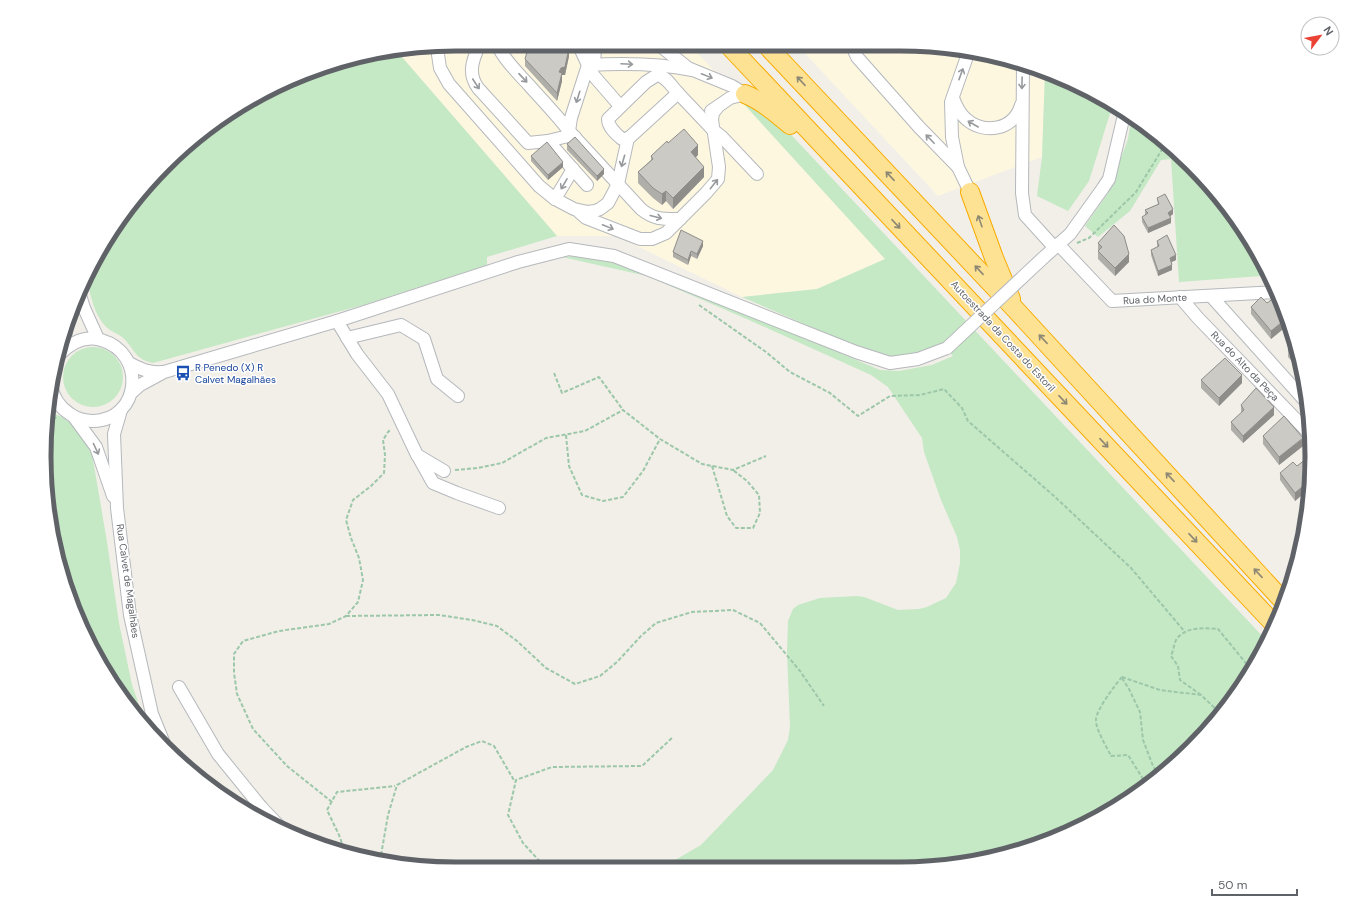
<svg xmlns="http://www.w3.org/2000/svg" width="1356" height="913" font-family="'DM Sans',sans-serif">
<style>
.commercial{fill:#fef7e0}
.green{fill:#c5e8c5}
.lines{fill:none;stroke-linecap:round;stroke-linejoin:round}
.minor-casing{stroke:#b5b8bc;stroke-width:14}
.highway-casing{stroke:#f9ab00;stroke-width:20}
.path{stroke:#9cc7a9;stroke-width:2;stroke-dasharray:4 2;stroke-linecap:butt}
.minor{stroke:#fff;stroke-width:12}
.highway{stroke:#fde293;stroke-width:18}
.minor-bridge-casing{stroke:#b5b8bc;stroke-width:14;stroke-linecap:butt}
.minor-bridge{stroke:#fff;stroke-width:12}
.wall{fill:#afaea9}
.shaded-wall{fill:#8f8d8a}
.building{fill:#cccac5;stroke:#8f8d8a}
.oneway{stroke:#979a9d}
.oneway2{stroke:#8e8975}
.labels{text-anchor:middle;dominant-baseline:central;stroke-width:3;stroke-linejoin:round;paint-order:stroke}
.street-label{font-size:10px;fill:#5f6368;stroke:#fff}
.transit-label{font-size:10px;fill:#164399;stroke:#fff;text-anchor:start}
.rim{fill:none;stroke:#5f6368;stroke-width:5}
</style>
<rect width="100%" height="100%" fill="#f1efe8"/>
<g class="commercial">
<polygon points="402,48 693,48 886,259 817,289 742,297 616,236 557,236 395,49"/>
<polygon points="800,48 954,48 1032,66 1045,71 1042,157 938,196"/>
</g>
<g class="green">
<path d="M395,49L557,236L487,257V265L363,305L153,363C136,360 135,350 125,340C121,335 115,333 110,330C94,318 91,296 87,279L129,205L165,165L227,114L324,66Z"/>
<polygon points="1045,71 1082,86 1112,107 1089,181 1068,211 1037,196 1042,157"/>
<polygon points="742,102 780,123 1267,641 1257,663 1209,729 1150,784 1082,827 1006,855 926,868 663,867 701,845 773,770 788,740 790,727 787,652 788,621 793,609 798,605 820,598 857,596 864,597 898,610 919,609 927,607 946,598 956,583 960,563 960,550 957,537 941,500 924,452 922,438 888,387 871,375 749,320 647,276 562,257 588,255 602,257 710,298 880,370 899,371 932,365 953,356 942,344 912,355 903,356 888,356 862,349 742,297 817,289 885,259"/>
<polygon points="1131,119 1172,147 1227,206 1260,259 1261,276 1179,282 1171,159 1161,160 1130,211 1098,237 1085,226 1108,193 1128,139"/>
<circle cx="93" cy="377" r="30"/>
<polygon points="47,411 62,417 76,427 91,448 107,542 119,623 132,685 147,727 129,708 99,663 58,563 48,510 45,430"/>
</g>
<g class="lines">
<g class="minor-casing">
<g id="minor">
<polyline points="437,48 440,68 449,84 539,186 555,199 574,209 588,212 595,211 600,209 608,203 618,184 628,138"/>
<path d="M478,48C472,62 468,74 478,88L528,143L548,141L568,136L575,137"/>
<path d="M499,48C506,62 518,73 528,84C542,100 557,115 569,131L641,209C654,220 664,219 680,219"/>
<polyline points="663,48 688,68 732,86 745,94"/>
<polyline points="853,48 857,57 919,127 958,167"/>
<polyline points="969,51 951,102 952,137 958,167 970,192"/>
<polyline points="1023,64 1022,193 1025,215 1054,247"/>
<polyline points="594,65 595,48"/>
<path d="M657,75C666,76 672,87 678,93L630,137L626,139H622C616,134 608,127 608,119L646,82Z"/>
<polyline points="678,93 713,130 722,137 757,174"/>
<path d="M953,98C956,106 960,114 966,119C984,135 1014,130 1021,105"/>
<path d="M620,106L594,76L588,65C623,63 658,63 691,70"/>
<polyline points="711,111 730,98 745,94"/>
<polyline points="569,131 571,118 588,65 580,48"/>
<polyline points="548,141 587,185"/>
<polyline points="555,199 573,169"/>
<polyline points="578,211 586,218 640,239 652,239 666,233 706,193 718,179 719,167 712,120 713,113 717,108"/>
<polyline points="1058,244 1112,301 1276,292"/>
<polyline points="1043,258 1070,234 1103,188 1109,179 1124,115"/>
<polyline points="79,292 84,308 98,339"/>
<polyline points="1211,296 1307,403"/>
<polyline points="1180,297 1198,318 1309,433 1311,432"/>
<polyline points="337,321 357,354 388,394 417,455 444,471"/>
<polyline points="347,338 401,325 424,339 437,379 458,396"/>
<polyline points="64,350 66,329"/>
<path d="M129,363C140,369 149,373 162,372"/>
<path d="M51,385C53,397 59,407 70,414C77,419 84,421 93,421C141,420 147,353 101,340C84,335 69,344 58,356"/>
<polyline points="131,393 140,385 164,372 337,321 518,262 569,249 614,256 856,352 890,363 918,359 947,348"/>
<polyline points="121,410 114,434 117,508 130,615 152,714 165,746"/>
<polyline points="74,417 96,447 113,496"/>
<polyline points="418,456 433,483 457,493 499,508"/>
<polyline points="179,687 218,754 261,807 258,815"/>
<polyline points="261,807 282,829"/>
</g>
</g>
<g class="highway-casing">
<g id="highway">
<polyline points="731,48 1274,624"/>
<polyline points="769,48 1015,309 1284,602"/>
<path d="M745,94C762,101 776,113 790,125"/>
<polyline points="970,192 994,258 1011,299"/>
</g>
</g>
<g class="path">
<polyline points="1077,243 1089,238 1136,192 1166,143"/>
<polyline points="699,305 766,352 790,372 830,393 858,416 890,396 920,395 944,389 962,408 968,421 1054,496 1131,568 1185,632"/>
<polyline points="554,373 562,393 599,377 623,410"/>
<polyline points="45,434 49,425 56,417"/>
<polyline points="566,435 569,466 582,495 603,501 623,497 643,471 660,439"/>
<polyline points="712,466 727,516 736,528 753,528 760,513 759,495 747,481 733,470"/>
<polyline points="455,470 478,468 502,463 546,438 585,431 623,410 660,439 702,464 733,470 766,456"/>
<polyline points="346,616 439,615 472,620 497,626 517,641 546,668 575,684 600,676 617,662 641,636 656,623 692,612 733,610 760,623 800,671 824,706"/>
<path d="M1122,677C1115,685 1097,709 1096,719C1095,729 1107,747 1111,756L1128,755L1145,782L1146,787"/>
<polyline points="1122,677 1160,690 1201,695 1220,713"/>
<polyline points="1122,678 1129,689 1140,712 1143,740 1153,766 1159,776"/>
<path d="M1201,695L1180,680L1178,666L1171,656C1173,651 1174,645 1176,640C1185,626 1205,628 1218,629L1245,662L1251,671"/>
<polyline points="332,802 287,766 253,729 237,694 234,673 234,654 243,641 279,631 329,624 346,616 358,602 363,580 359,558 351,538 346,520 353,500 371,486 384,473 385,455 383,440 388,432 391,429"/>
<polyline points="346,854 339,835 327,810 337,792 395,786"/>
<polyline points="380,861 388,815 397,785 466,747 482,741 494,746 515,782"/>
<polyline points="544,866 523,843 508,815 516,780 552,767 642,766 673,737"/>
</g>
<use href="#minor" class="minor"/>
<use href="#highway" class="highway"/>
<g class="minor-bridge-casing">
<polyline id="minor-bridge" points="947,348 1043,258"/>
</g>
<use href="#minor-bridge" class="minor-bridge"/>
</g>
<g class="wall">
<polygon points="569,56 565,75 562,75 562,81 557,101 525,66 525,59"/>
<polygon points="668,143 698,155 696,157 704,177 673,209 666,201 662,205 653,198 638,183 638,172 651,160 651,156"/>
<polygon points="567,144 604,174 597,181 567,150"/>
<polygon points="531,156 563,167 548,180 531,161"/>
<polygon points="1157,198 1173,214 1170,216 1171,223 1148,233 1142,222 1142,217 1145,215 1145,210 1158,204"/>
<polygon points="1157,241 1176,260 1171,262 1172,270 1158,276 1151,255 1151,250 1157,247"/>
<polygon points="1098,243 1129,262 1115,276 1098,259"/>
<polygon points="703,246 697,259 691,256 688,265 673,257 673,252"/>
<polygon points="1267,303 1282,306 1288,325 1271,339 1251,314 1251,307"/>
<polygon points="1288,350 1298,350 1300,363 1296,366 1288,357"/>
<polygon points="1201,380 1242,383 1219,406 1201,388"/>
<polygon points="1241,405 1274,415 1243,443 1231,430 1231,422 1241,413"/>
<polygon points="1263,436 1303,446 1279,465 1263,444"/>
<polygon points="1310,456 1309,489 1295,501 1280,480 1280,473 1297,466"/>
</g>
<g class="shaded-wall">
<polygon points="569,48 569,56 565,75 562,75 562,81 557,101 557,93 559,72"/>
<polygon points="698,145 698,155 691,162 691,152"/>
<polygon points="563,162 563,167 548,180 548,175"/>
<polygon points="704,167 704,177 673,209 673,198"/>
<polygon points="604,169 604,174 597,181 597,176"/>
<polygon points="666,191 666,201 662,205 662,194"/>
<polygon points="1173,209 1173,214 1168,218 1168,213"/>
<polygon points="1171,218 1171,223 1148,233 1148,228"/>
<polygon points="703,241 703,246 697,259 697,254"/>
<polygon points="691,251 691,256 688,265 688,260"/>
<polygon points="1129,254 1129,262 1115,276 1115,268"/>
<polygon points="1176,255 1176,260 1170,263 1170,258"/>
<polygon points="1172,265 1172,270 1158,276 1158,271"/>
<polygon points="1286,319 1288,325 1271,339 1271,331"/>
<polygon points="1299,356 1300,363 1296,366 1296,359"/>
<polygon points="1242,375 1242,383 1219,406 1219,398"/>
<polygon points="1274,407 1274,415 1243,443 1243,436"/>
<polygon points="1303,438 1303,446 1279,465 1279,457"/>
<polygon points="1309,481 1309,489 1295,501 1295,493"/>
</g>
<g class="building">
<polygon points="528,48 569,48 565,67 561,68 559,72 562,73 557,93 525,59"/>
<polygon points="684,129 698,145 691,152 704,167 673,198 666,191 662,194 653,188 638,172 653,159 651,156 667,141 668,143"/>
<polygon points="575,137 604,169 597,176 567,144"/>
<polygon points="547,142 563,162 548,175 531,156"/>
<polygon points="1165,194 1173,209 1168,213 1171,218 1148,228 1142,217 1148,213 1145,210 1159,204 1157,198"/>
<polygon points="1114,225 1124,236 1129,254 1115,268 1098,251 1102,247 1098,243"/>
<polygon points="681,230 703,241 697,254 691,251 688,260 673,252"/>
<polygon points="1167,235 1176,255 1170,258 1172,265 1158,271 1151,250 1159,246 1157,241"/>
<polygon points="1261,297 1267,303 1274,298 1282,306 1286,319 1271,331 1251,307"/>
<polygon points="1295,342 1298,350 1299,356 1296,359 1288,350"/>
<polygon points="1225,358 1242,375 1219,398 1201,380"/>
<polygon points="1256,388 1274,407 1243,436 1231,422 1244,410 1241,405"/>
<polygon points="1284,416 1303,438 1279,457 1263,436"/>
<polygon points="1310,456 1309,481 1295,493 1280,473 1293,462 1297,466"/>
</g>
<defs><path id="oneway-shaft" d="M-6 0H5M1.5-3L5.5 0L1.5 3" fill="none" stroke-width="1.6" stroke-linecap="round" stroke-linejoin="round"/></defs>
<g class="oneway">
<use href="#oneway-shaft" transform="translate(627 64) rotate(3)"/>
<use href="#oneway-shaft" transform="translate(961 74) rotate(-70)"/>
<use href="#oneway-shaft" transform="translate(707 76) rotate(22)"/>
<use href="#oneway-shaft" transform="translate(523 78) rotate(47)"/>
<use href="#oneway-shaft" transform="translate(1022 83) rotate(91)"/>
<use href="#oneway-shaft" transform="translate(476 84) rotate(57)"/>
<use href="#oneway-shaft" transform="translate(578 97) rotate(108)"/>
<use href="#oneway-shaft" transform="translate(973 124) rotate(-150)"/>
<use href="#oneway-shaft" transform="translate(930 139) rotate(-134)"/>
<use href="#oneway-shaft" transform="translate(623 161) rotate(106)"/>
<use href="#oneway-shaft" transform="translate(564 184) rotate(120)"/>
<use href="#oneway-shaft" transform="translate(714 184) rotate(-52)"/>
<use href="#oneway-shaft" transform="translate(656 217) rotate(14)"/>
<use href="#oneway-shaft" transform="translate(608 227) rotate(22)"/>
<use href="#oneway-shaft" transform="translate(96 449) rotate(65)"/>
</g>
<g class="oneway2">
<use href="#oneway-shaft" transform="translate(801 81) rotate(-133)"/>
<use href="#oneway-shaft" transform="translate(890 176) rotate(-133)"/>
<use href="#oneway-shaft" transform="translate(980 221) rotate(-109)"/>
<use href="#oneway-shaft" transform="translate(896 224) rotate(47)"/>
<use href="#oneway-shaft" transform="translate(979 270) rotate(-133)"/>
<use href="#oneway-shaft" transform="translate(1043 339) rotate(-133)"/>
<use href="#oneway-shaft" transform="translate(1063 400) rotate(47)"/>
<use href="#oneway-shaft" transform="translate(1104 443) rotate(47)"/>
<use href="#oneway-shaft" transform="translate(1170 477) rotate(-133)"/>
<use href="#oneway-shaft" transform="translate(1193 538) rotate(47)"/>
<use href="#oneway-shaft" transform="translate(1258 573) rotate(-133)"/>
</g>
<defs>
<g id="bus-bare" transform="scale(1.2)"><path d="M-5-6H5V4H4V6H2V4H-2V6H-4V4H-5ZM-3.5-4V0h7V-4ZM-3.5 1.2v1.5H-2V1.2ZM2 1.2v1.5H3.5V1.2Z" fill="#1a4fb4" stroke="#fff" stroke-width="2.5" paint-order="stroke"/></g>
</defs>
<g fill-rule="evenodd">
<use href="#bus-bare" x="183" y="373"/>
</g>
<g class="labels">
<g class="street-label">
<text transform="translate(1155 299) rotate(-3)">Rua do Monte</text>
<text transform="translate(1003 336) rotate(47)">Autoestrada da Costa do Estoril</text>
<text transform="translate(1245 366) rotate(46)">Rua do Alto da Peça</text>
<text transform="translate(128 581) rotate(82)">Rua Calvet de Magalhães</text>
</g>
<g class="transit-label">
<text x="195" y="367">R Penedo (X) R<tspan x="195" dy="12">Calvet Magalhães</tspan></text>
</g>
</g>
<path d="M0 0H1356V913H0ZM456 51H900A405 405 0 0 1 1305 456V457A405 405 0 0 1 900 862H456A405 405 0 0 1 51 457V456A405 405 0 0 1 456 51Z" fill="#fff" fill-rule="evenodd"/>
<path class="rim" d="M456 51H900A405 405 0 0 1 1305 456V457A405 405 0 0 1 900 862H456A405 405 0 0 1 51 457V456A405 405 0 0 1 456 51Z"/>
<g transform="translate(1320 36) rotate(58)"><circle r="19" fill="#ffffff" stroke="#bfc1c3"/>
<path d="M0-3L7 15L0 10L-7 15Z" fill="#ea4335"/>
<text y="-6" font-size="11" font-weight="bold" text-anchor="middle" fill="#5f6368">N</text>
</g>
<path d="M1212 889v6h85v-6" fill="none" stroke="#5f6368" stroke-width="2"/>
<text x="1218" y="889" font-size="12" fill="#5f6368" stroke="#ffffff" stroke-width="3" paint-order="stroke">50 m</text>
</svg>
